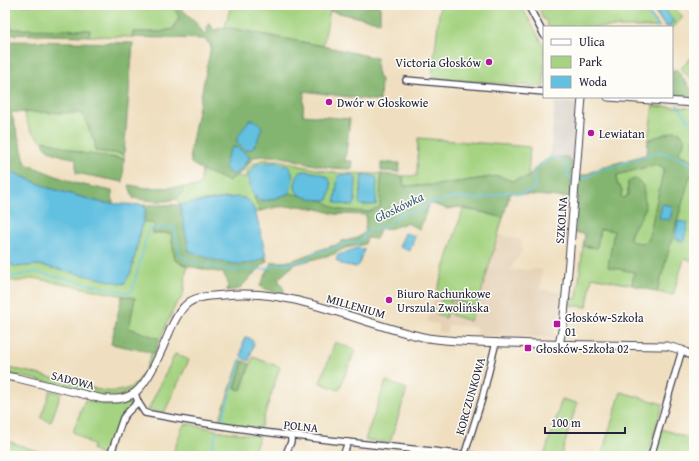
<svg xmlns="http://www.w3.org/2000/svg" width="699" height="461" font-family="'Gentium Book Plus',serif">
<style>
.built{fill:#e4d0b5}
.industrial{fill:#cbc2b8}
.green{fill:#a5d381;stroke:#647a5e}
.forest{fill:#84b56f;stroke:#536c55;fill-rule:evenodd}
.water{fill:#62c0e0;stroke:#42718e}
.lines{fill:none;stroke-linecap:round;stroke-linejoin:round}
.stream{stroke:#62c0e0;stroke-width:1.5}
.minor-casing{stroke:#413e4f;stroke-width:8}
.tertiary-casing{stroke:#413e4f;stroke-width:9}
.minor{stroke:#fff;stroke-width:5.5}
.tertiary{stroke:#fff;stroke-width:7}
.poi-dot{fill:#b5179e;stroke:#fdfcf7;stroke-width:1.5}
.labels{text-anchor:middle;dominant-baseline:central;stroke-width:3;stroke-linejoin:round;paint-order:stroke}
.poi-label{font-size:12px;fill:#22223b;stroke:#fdfcf7;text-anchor:start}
.street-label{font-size:12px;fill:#22223b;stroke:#fdfcf7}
.water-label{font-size:13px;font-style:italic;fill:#385975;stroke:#fdfcf7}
</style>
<rect width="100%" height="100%" fill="#fdfcf7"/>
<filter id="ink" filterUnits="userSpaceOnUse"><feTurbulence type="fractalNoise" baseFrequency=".025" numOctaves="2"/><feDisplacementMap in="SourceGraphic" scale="8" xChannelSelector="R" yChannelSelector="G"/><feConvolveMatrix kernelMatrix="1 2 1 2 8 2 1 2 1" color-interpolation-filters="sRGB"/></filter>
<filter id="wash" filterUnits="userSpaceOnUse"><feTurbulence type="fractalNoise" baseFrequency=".012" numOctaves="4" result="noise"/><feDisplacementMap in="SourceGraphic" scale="16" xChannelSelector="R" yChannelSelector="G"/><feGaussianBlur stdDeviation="0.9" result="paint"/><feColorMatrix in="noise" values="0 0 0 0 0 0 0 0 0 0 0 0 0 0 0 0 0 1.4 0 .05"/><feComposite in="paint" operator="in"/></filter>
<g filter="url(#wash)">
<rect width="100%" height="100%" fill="#efdfc0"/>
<polygon class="built" points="498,234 521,240 522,250 510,270 542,269 540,290 563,292 554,337 477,336 476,327 448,325 447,332 439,332 439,324 427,322 436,294 477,306"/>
<polygon class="industrial" points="555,102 576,103 572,161 565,157 550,157"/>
<g class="green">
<polygon points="5,5 176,5 175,8 179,17 173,29 159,32 133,32 132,37 89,36 90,30 5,29"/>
<polygon points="231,5 331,5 323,46 225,27"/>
<polygon points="440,5 516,5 524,11 544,46 544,87 432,78"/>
<polygon points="538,5 642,5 660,27 548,27 546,20 543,19"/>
<polygon points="654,5 672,5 683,17 672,29 672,27 665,27 654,10"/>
<polygon points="694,55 694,84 681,68"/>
<polygon points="653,106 694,108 694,160 680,155 679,151 684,145 674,131 648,140"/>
<path d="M24,112L82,113L95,143V151L124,154V159L81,153L46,141L43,142C29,131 29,128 24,112Z"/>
<polygon points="418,138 530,147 528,178 518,179 512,181 498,176 437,185 403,186 403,176 417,176"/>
<path d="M262,160H279L301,166L336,173L381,174L380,207L368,212L339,210L333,207L254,197L260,211L254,213C252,207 250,201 244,198C233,195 193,203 180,205L176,198L181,195L184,187H196L200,185L202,170L228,181L237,175L244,179C248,167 251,164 262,160Z"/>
<path d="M654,165L664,168L648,241L642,243L633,242L630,239C630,232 641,217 645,209L628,182V195L624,198H621L622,190L617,184V175Z"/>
<polygon points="690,175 694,177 694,261 684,259 673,295 657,292"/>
<polygon points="463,209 486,213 503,218 477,307 436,294"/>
<path d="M143,221L155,224L153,233H171L175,260L187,266L183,296L176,304L160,339L129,328L135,298L33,278C23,281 14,284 5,277V261L16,267L39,265L124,283L131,272Z"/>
<polygon points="600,228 614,231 608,267 634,272 632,285 592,277 587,307 569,305 570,298 576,299 577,298 583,246 597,248"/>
<polygon points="442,299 452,301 446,318 437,315"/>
<polygon points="455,302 474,308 470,321 451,315"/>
<polygon points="335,342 355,350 339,390 320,383"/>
<path d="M152,351L155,353C145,377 138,398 107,396L7,373V368L25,371L104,391C136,394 143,379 152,351Z"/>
<polygon points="175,354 189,360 164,413 148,410"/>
<polygon points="253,357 280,367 260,429 218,424 240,360 243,361 235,388 241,390"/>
<polygon points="386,381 407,389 390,443 365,440"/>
<polygon points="50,391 61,393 51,422 41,418"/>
<polygon points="621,392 663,404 648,456 601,456"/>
<polygon points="562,399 577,403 561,456 544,456"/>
<polygon points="85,400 108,405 131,403 131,406 120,418 107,456 98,454 92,449 93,445 73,432"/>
<polygon points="189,424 221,431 260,436 252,456 172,456 182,428 184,425"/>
<polygon points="662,429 694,440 694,456 655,456"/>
<polygon points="5,440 45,454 46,456 5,456"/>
</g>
<g class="forest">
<path d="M176,5L193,19L205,35L209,23L214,30L225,27L323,46L377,58C376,67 376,73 381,80L380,101L304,91L303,115L350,119L345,161H352V169C339,169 327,168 315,165C292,160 279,153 254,157L242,172L228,181L202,170L191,163L190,152L211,46L205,39L132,37L133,32H159L173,29L179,17L174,8Z"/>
<polygon points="331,5 380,5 380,22 330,11"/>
<polygon points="5,29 90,30 89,36 5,34"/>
<polygon points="10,41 133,43 124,154 95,151 95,143 82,113 11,112 26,164 74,183 112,191 113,204 103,203 49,188 5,169 5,61 10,57"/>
<polygon points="672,70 677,70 694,93 694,100 677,98 672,81"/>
<path d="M674,131L680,132C687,140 685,143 679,151L680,155L694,160V177L690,176L657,292L632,285L634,272L608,267L614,231L600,229L597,248L583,246L585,234L575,233L579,176C589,175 595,169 603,167C618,162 633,159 647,154L648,140ZM654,165L664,168L648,241L642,243L633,242L630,239C630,229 641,220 644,211C646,204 644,193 643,185L635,179L631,180L628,182V195L624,198L621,197L622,190L620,186L617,184V175Z"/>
<path d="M46,141L81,153L124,159L123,182L76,173V159C66,156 45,154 43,142Z"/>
<path d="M550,157H566L572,161L571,198L510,193L503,218L486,213L458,207L448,209L429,203L420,229L406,223L392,228L380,229L376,239L367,238L365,244L345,248L334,254L295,264L278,279L284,290L282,295L263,288L260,286L272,262H285L294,260L322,249L340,244L342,241C352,240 358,239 365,232L366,215L335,214L318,209L299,206L277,207L260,211L254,196L262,201L270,200L290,193L324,201L339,210L368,212L380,207L381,174L403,176L404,186L437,185L498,176L512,181L518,179L528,178L535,168Z"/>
<polygon points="381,163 400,163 399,172 381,171"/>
<path d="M129,185L147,188L184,187C183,190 182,194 180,196C170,205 145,200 133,198Z"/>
<polygon points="143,205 180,205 189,251 261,260 266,257 267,261 239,289 227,291 228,282 223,273 187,266 175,260 171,233 152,233 155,224 143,221 146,209"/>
<polygon points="122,296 135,298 129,328 160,339 155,353 111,344"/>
<polygon points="243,361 250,364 241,390 235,388"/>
</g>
<g class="water">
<polygon points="657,5 662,5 674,22 668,26 663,23 655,10"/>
<path d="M249,120C255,119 258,122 262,127L257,142L252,149L244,150L237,142V138Z"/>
<path d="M233,147L238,148L250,157L240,170L233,175L225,169C226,160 227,154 233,147Z"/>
<path d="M273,162C296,165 294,173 290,193C264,202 253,209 248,175L257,164Z"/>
<polygon points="5,169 49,188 103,203 143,205 146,209 131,272 124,284 39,265 16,267 5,261"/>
<path d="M304,171C325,173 337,176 328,200C321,201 299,198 296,191C293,185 297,178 299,173Z"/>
<polygon points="341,175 353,175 356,178 355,203 353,206 336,203 335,200 338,176"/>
<polygon points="368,175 376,177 377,182 376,205 361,205 359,203 362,176"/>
<path d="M238,197C243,198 248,199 251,204C258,214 263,244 266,257C243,272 212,260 189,251L180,205L197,202Z"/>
<polygon points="663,204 672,206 673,207 670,219 669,220 659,218 662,205"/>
<polygon points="678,221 688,223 684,240 681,241 675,238"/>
<polygon points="405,233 415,236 410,251 399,247"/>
<polygon points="357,248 364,249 364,251 359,265 356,267 341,264 336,260 338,255"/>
<polygon points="246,337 250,338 254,343 249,361 244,359 241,355 244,339"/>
</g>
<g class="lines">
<g class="stream">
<polyline points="640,5 658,27"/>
<polyline points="677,104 694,128"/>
<polyline points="579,178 586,178 603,168 614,167 650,154 661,152 694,164"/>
<polyline points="5,271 11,277 35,272 129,293 132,291 133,288 149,228 174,227 180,255 188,260 233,271 251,269 267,269 274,265 286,264 306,260 311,254 320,251 326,251 346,243 357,243 361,240 368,230 382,228 392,220 405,212 422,210 430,202 442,202 445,199 458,197 466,197 475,200 508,192 519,194 533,190 535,186 533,172 537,167 541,166 546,160 551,157 565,160 568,178 573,178"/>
<polyline points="221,423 242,357"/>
<polyline points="209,456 217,432"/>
</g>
</g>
</g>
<g filter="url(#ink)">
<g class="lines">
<g class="minor-casing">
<g id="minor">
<polyline points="528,5 544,35"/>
<polyline points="406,80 544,92"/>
<path d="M135,393L138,402L145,413C255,434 366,444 477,456"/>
<polyline points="110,456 123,418 127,413 138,402"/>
<polyline points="285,456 291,442 291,436"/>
<polyline points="343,456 348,442"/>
<polyline points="464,456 482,399 496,342"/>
<polyline points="651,456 682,350"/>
</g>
</g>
<g class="tertiary-casing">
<g id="tertiary">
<polyline points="608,97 694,103"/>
<polyline points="559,344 563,326 569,261 582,97"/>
<path d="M5,376L17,378L103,399C113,399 122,400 131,395C148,387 164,344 172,326C176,318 180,309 188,303C197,296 212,296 224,295C295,287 360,325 428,338C455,342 483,342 510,343C562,345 614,345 667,346L682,350L694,357"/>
</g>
</g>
<use href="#minor" class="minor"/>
<use href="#tertiary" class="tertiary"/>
</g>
</g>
<g class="poi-dot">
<circle cx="489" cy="62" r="4"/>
<circle cx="329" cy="102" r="4"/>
<circle cx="591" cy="133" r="4"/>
<circle cx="389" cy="300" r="4"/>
<rect x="553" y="320" width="8" height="8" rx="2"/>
<rect x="524" y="344" width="8" height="8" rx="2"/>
</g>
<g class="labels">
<g class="poi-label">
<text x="481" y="62" text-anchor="end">Victoria Głosków</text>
<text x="337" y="102">Dwór w Głoskowie</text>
<text x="599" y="133">Lewiatan</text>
<text x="397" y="293">Biuro Rachunkowe<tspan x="397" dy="14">Urszula Zwolińska</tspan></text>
<text x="565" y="317">Głosków-Szkoła<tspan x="565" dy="14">01</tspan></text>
<text x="536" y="348">Głosków-Szkoła 02</text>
</g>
<g class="street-label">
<text transform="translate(561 220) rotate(-86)">SZKOLNA</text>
<text transform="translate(356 306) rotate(16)">MILLENIUM</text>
<text transform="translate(73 380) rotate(14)">SADOWA</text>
<text transform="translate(470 396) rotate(-74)">KORCZUNKOWA</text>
<text transform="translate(301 426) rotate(6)">POLNA</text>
</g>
<g class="water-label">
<text transform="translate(399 207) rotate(-26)">Głoskówka</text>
</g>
</g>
<rect width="699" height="461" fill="none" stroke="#fdfcf7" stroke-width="20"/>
<rect x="543" y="26" width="130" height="72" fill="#fdfcf7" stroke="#a5a5ac"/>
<rect x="551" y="39" width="20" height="6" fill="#ffffff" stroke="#a5a5ac"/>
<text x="579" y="46" font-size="12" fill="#22223b">Ulica</text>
<rect x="551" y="56" width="20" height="12" fill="#a5d381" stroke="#a5a5ac"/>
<text x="579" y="66" font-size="12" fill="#22223b">Park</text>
<rect x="551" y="76" width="20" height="12" fill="#62c0e0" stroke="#a5a5ac"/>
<text x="579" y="86" font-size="12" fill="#22223b">Woda</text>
<path d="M545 427v6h80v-6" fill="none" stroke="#22223b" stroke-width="2"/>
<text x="551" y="427" font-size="12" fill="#22223b" stroke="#fdfcf7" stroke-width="3" paint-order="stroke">100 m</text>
</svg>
